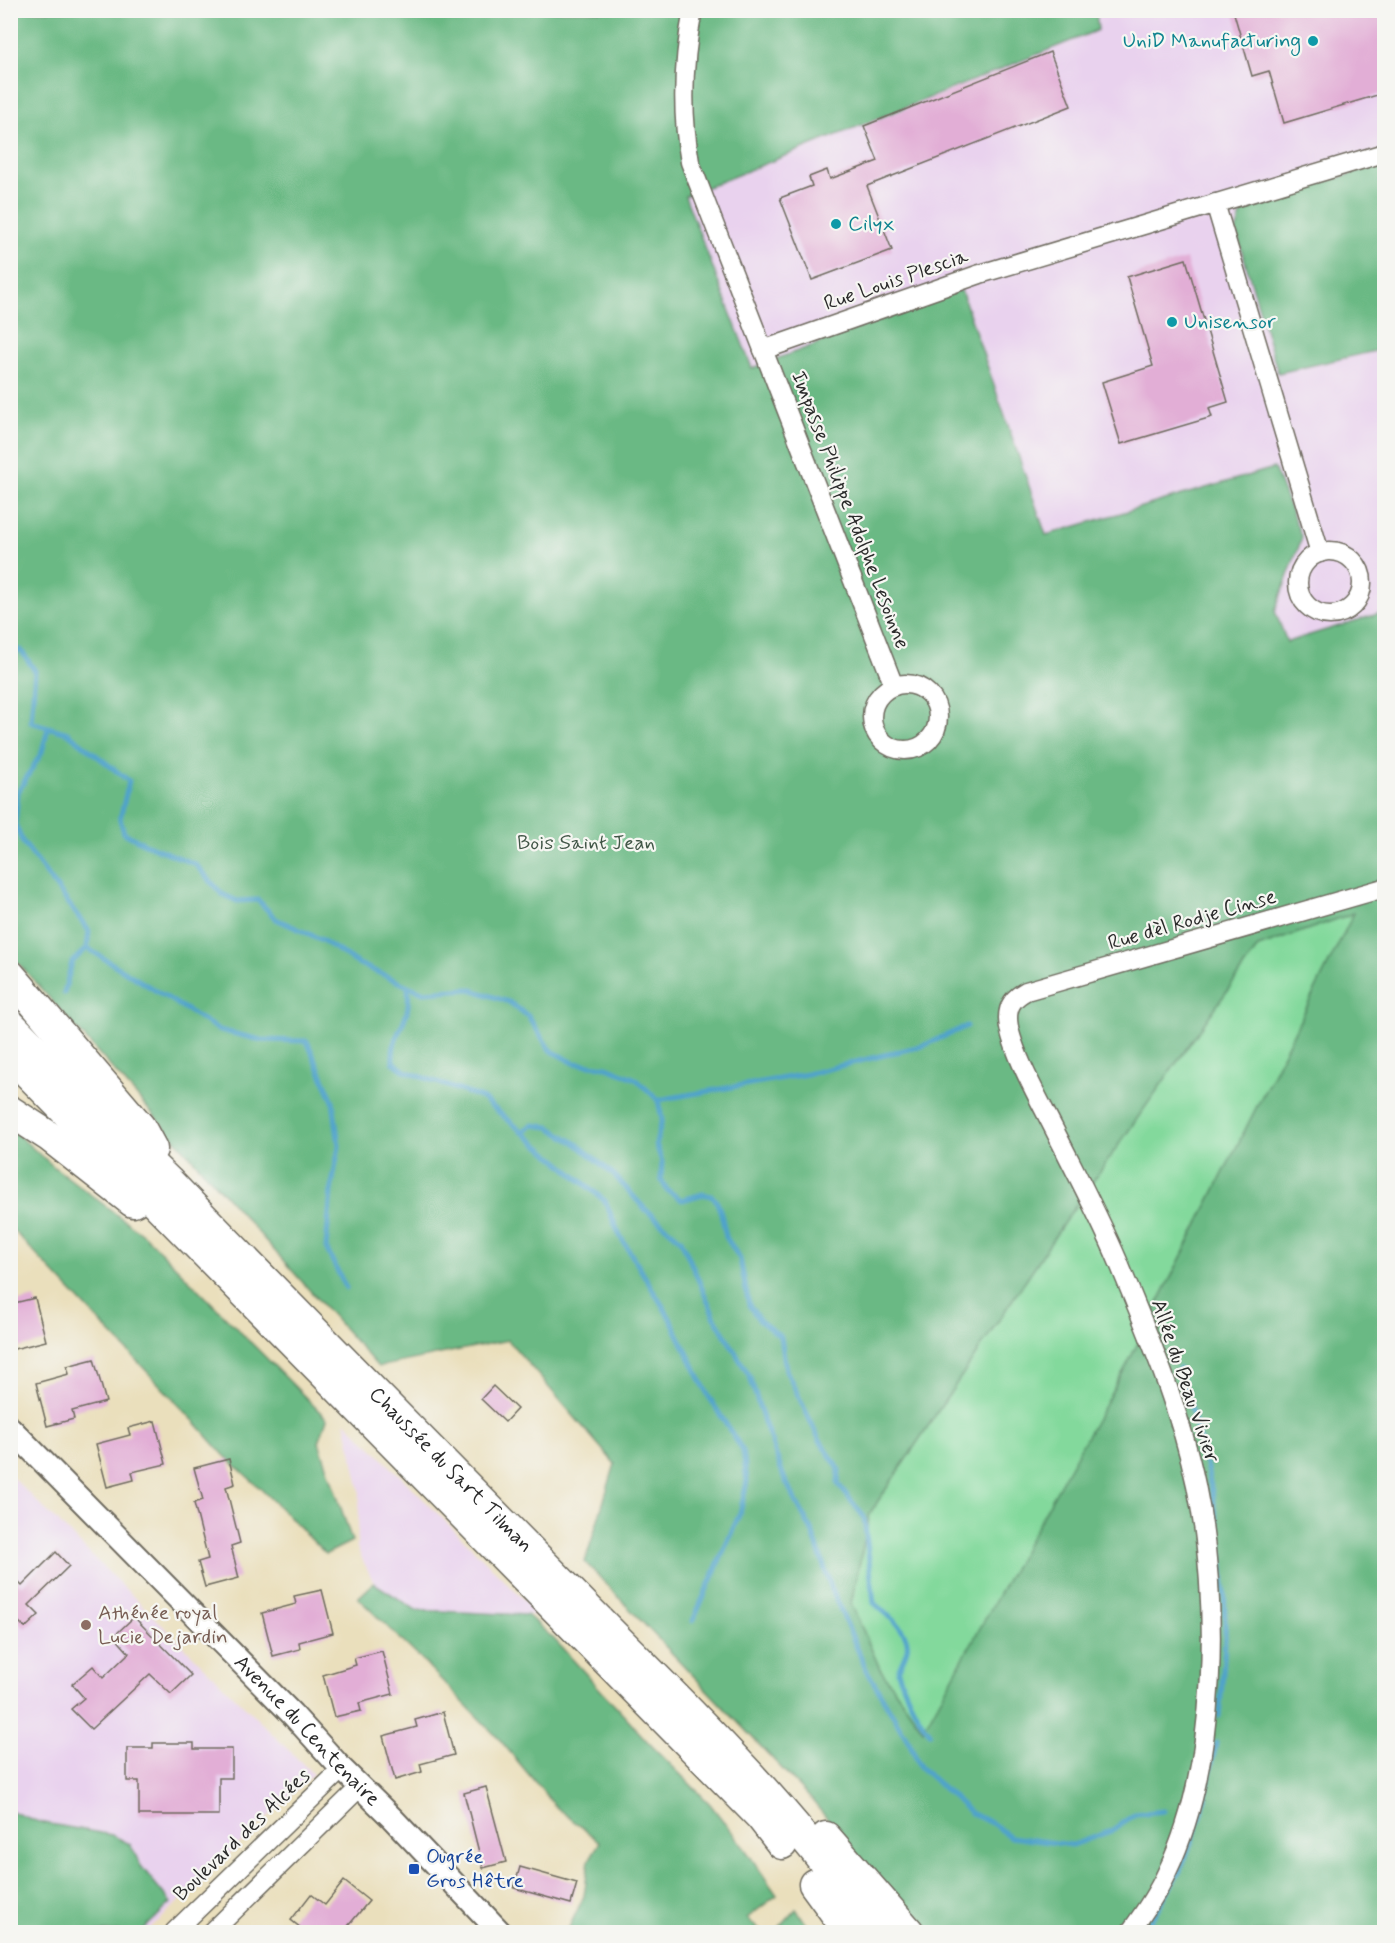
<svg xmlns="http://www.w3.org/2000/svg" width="1395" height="1943" font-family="Mynerve,sans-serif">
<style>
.built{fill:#e9d2ee}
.green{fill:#83d99c;stroke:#578264;stroke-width:1.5}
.forest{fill:#6ab984;stroke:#4a7258;stroke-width:1.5;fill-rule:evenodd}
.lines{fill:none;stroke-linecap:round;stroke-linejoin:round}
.stream{stroke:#50a3cb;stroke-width:5}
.building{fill:#e2aed6}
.minor-casing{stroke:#6e6a5e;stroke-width:21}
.tertiary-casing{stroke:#6e6a5e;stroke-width:26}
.trunk-casing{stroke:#6e6a5e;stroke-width:33}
.minor{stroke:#fff;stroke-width:18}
.tertiary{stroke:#fff;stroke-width:22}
.trunk{stroke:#fff;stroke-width:30}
.culture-dot{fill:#0f9aa8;stroke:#f6f6f2;stroke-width:2}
.education-dot{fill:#8d6e63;stroke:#f6f6f2;stroke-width:2}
.transit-dot{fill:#1a4fb4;stroke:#f6f6f2;stroke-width:2}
.labels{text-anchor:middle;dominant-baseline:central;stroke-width:4.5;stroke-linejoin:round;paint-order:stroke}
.culture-label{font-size:21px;fill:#0d838f;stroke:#f6f6f2;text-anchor:start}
.street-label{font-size:21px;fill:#2b2b2b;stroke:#f6f6f2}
.park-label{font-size:21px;fill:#415647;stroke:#f6f6f2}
.education-label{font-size:21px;fill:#785e54;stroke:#f6f6f2;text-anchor:start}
.transit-label{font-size:21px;fill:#164399;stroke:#f6f6f2;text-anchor:start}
</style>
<rect width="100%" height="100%" fill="#f6f6f2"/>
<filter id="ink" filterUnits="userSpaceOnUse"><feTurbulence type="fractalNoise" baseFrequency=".0167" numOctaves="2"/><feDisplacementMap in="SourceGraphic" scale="12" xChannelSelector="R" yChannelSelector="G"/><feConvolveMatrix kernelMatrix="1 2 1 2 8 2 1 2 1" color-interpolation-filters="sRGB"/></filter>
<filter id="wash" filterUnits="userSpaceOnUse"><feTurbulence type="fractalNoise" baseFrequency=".008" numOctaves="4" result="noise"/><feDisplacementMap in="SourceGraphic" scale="24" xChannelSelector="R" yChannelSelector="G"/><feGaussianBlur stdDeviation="1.35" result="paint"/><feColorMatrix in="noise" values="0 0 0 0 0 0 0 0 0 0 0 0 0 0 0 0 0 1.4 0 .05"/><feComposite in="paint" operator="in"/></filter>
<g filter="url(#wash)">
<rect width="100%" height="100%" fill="#eadfbc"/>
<g class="built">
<polygon points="167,11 709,185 1098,30 1096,11 1384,11 1384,846"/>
<polygon points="345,1421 539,1615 416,1610 374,1583 357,1548 360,1491"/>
<polygon points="10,1475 313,1774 147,1932 40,1932 11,1907"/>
</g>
<polygon class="green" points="1354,913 1128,1363 924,1731 880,1669 851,1603 870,1513 1067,1218 1258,947"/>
<g class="forest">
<path d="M10,11H1099L1096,12L1098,30L685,196L752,368L961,290L1046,535L1274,468L1302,538L1275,611L1287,642L1384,612V1932H921L810,1798L585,1562L615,1464L508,1340L378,1367L11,955ZM1354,913L1128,1363L923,1730L880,1669L851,1603L870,1513L1067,1218L1258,947Z"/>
<polygon points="1384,164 1384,349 1278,373 1236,231 1241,215 1252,204"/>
<polygon points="11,1129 53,1166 145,1236 327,1419 319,1442 352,1541 326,1554 262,1490 224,1455 193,1420 11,1228"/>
<polygon points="374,1583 416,1610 527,1615 554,1639 649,1743 710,1804 745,1849 777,1895 747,1918 761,1932 567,1932 584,1896 589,1860 600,1842 556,1807 500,1740 420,1658 358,1598"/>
<polygon points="10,1811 39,1822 112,1835 130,1844 141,1866 171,1903 141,1932 16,1932 10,1927"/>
<polygon points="796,1909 812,1932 775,1932"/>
</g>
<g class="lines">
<g class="stream">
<path d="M10,651L21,650L35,671L31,722L68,733L129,781L120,819L124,833L145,844L195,864L222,894L237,901L258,900L276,919L322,940L357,963L408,986L423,992L470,989L509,1002L528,1016L550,1050L574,1063L607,1067L636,1079L658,1100L662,1119L656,1144L662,1162L661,1179L667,1190L682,1200L703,1194L711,1196L716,1200L721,1213L726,1237L740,1259L749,1305L760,1321L781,1337L786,1370L819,1439L839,1469L838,1484L864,1517L874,1603C886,1614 911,1631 907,1649C905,1657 900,1664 898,1672C906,1693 915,1715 930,1733"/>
<polyline points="48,728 42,752 18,792 15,824 22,841 89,931 87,948 72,962 64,993"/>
<polyline points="87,948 219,1030 261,1040 307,1041 333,1101 339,1146 331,1191 326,1248 346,1288"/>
<path d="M408,986C409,997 409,1006 406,1015C399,1035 392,1039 393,1062L405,1071L482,1098L605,1201L619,1234L670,1318L709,1397L743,1451L747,1481L740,1513L693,1621"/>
<polyline points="658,1100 807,1074 925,1045 967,1026"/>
<polyline points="521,1132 533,1125 549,1127 577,1144 614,1175 645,1209 681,1240 715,1318 750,1377 763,1419 785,1480 812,1531 832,1590 866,1669 910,1744 920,1767 971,1813 993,1824 1011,1837 1072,1845 1111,1831 1135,1814 1164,1811"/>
<path d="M1179,1369C1206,1454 1225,1530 1225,1620C1226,1652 1222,1684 1219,1716"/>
<polyline points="1144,1932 1181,1869 1202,1813 1216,1743"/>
</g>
</g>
<g id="blocks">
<g class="building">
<polygon points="1233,10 1384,10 1384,93 1284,123 1269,71 1252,76"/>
<polygon points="1050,52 1071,106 867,186 892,250 812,280 780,198 812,186 809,177 827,170 830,179 878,161 864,126"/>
<polygon points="1186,259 1228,402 1209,408 1212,417 1121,444 1102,382 1153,366 1127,277"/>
<polygon points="35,1298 46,1341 10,1350 10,1304"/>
<polygon points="94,1359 106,1402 72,1411 74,1419 47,1426 36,1383 69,1374 67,1366"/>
<polygon points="493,1386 517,1409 505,1422 481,1399"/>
<polygon points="155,1421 166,1464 132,1472 134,1480 107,1487 96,1444 130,1435 128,1428"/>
<polygon points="229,1459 235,1484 226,1487 240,1543 231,1546 239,1578 205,1587 198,1562 208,1559 194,1503 203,1500 194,1468"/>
<polygon points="56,1552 69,1566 29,1605 39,1615 25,1628 10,1613 10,1574 22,1586"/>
<polygon points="322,1590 333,1633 299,1642 300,1649 273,1656 262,1613 296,1604 294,1596"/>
<polygon points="134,1617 191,1675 171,1694 150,1674 91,1729 71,1709 84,1698 72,1684 93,1666 103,1678 129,1653 114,1636"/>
<polygon points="382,1651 393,1694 359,1703 361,1711 334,1717 323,1675 356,1665 354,1658"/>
<polygon points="443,1712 454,1755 420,1764 422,1772 395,1780 383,1736 417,1727 415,1720"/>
<polygon points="153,1743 194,1743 194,1749 232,1749 232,1778 219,1778 219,1815 139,1815 139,1781 127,1781 127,1748 153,1748"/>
<polygon points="486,1787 506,1862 483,1868 464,1793"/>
<polygon points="520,1867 577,1883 571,1904 514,1888"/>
<polygon points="344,1881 369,1901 343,1932 306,1932 291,1920 311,1894 325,1905"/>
</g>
</g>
</g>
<g filter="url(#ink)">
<use href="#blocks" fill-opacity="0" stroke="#6e6a5e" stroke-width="1.5"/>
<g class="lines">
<g class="minor-casing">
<g id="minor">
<path d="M693,10C683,61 681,112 690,162L894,686"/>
<polyline points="1215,203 1320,553"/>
<polyline points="763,350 980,274 1384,153"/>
<circle cx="1330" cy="583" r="32"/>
<circle cx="905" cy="717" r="33"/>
<polyline points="174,1932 342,1769"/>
<polyline points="212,1932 360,1787"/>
<path d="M1130,1932C1144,1913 1157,1894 1167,1872C1218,1766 1220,1599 1196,1485C1180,1408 1148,1334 1118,1261C1099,1216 1076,1173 1054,1129C1041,1103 1008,1045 1008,1018C1008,1004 1015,997 1026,991L1384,888"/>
</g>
</g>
<g class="tertiary-casing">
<g id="tertiary">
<path id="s1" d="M10,1428L292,1714L342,1769L392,1818L500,1932"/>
</g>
</g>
<g class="trunk-casing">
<g id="trunk">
<polyline points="10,975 140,1127 152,1149"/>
<path id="s2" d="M10,1024L99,1114L168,1181C306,1324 446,1465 586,1607C686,1709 797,1812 874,1932"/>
<polyline points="10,1055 761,1817 782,1844"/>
<polyline points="10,1111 50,1137 133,1202"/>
<polyline points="826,1837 909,1932"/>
<polyline points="814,1884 849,1932"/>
</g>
</g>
<use href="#minor" class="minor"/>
<use href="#tertiary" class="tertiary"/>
<use href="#trunk" class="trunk"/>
</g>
</g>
<g class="culture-dot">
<circle cx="1313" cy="41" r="6"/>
<circle cx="836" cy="224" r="6"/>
<circle cx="1172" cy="322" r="6"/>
</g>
<circle class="education-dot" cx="86" cy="1625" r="6"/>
<rect class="transit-dot" x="408" y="1863" width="12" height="12" rx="3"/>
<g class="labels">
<g class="culture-label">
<text x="1301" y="41" text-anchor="end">UniD Manufacturing</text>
<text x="848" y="224">Cilyx</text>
<text x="1184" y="322">Unisensor</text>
</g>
<g class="street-label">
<text transform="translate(896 280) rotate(-19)">Rue Louis Plescia</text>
<text transform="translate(850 510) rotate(69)">Impasse Philippe Adolphe Lesoinne</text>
<text transform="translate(1192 920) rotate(-16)">Rue dèl Rodje Cinse</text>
<text transform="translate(1185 1381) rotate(71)">Allée du Beau Vivier</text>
<text stroke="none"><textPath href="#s2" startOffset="627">Chaussée du Sart Tilman</textPath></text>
<text stroke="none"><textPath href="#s1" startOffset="424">Avenue du Centenaire</textPath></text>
<text transform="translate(242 1835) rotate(-44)">Boulevard des Alcées</text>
</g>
<g class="park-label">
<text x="586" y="843">Bois Saint Jean</text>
</g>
<g class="education-label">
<text x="98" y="1613">Athénée royal<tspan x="98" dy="24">Lucie Dejardin</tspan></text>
</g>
<g class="transit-label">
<text x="426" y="1857">Ougrée<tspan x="426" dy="24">Gros Hêtre</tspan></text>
</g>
</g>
<rect width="1395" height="1943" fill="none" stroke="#f6f6f2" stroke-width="36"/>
</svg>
